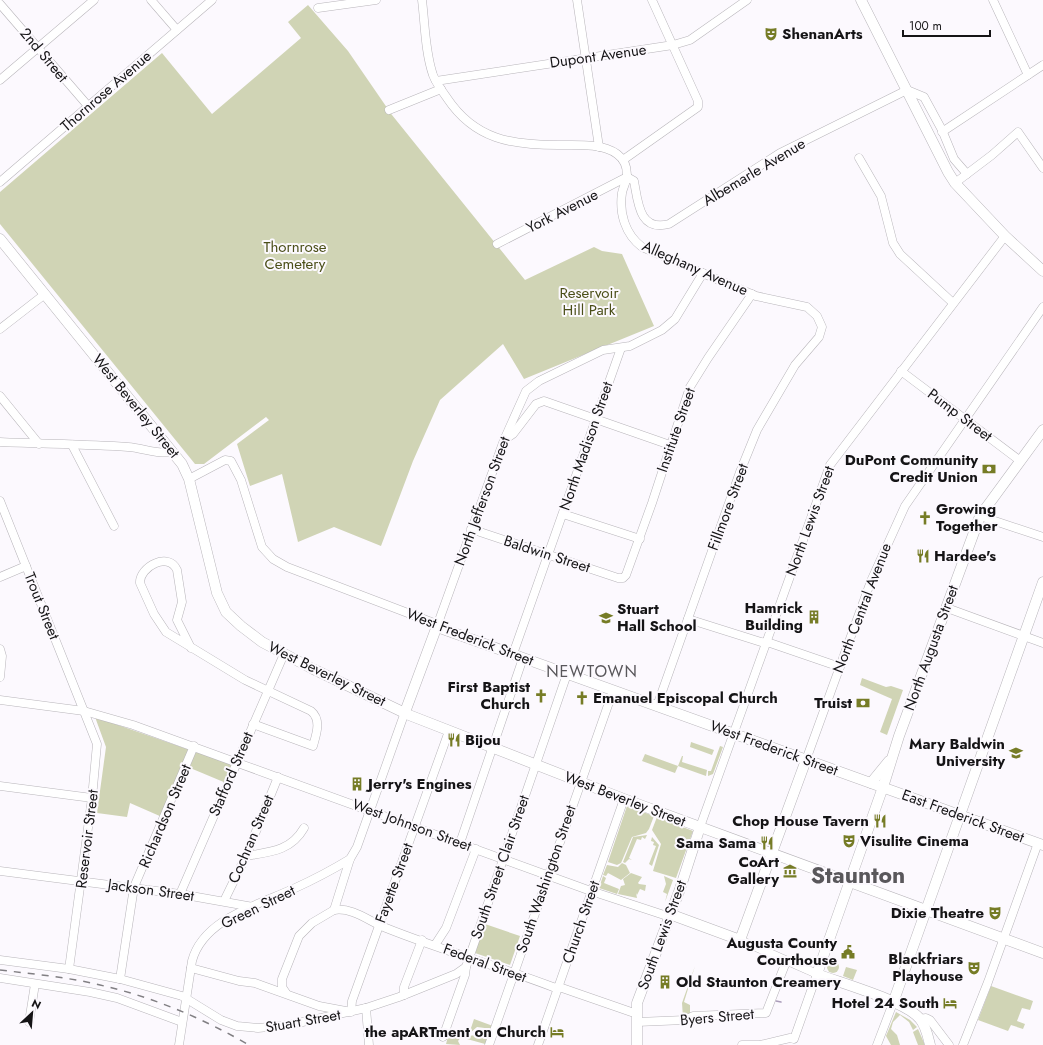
<svg xmlns="http://www.w3.org/2000/svg" width="1043" height="1045" font-family="Jost,sans-serif">
<style>
.green{fill:#d0d4b5}
.lines{fill:none;stroke-linecap:round;stroke-linejoin:round}
.stream{stroke:#aa9cb9;stroke-width:1.5}
.minor-casing{stroke:#b8b5ba;stroke-width:9}
.major-casing{stroke:#b8b5ba;stroke-width:11}
.minor{stroke:#fff;stroke-width:8}
.major{stroke:#fff;stroke-width:10}
.rail{stroke:#817f83;stroke-width:1.5;stroke-dasharray:7 7;stroke-linecap:butt}
.labels{text-anchor:middle;dominant-baseline:central;stroke-width:4;stroke-linejoin:round;paint-order:stroke}
.poi-label{font-size:15px;font-weight:bold;fill:#151416;stroke:#fcf9fe;text-anchor:end}
.street-label{font-size:15px;fill:#151416;stroke:#fcf9fe}
.park-label{font-size:15px;fill:#4b4f19;stroke:#fcf9fe}
.neighbourhood-label{font-size:16px;letter-spacing:1px;fill:#59575b;stroke:#fcf9fe}
.town-label{font-size:23px;font-weight:bold;fill:#59575b;stroke:#fcf9fe}
</style>
<rect width="100%" height="100%" fill="#fcf9fe"/>
<g class="green">
<polygon points="308,5 348,51 392,115 525,280 594,247 602,251 622,254 654,326 524,379 503,344 440,400 413,461 381,546 334,527 298,542 282,474 250,486 237,444 269,420 266,417 204,464 195,464 0,224 0,192 162,53 212,114 301,38 288,22"/>
<polygon points="862,678 886,687 891,686 903,690 887,735 880,732 892,699 860,685"/>
<polygon points="95,717 233,765 226,783 183,765 162,817 130,803 127,817 97,813 106,747"/>
<polygon points="691,742 714,750 712,755 690,747"/>
<polygon points="720,746 723,747 713,774 708,776 708,771 711,771"/>
<polygon points="645,754 678,766 682,756 683,756 682,762 707,770 706,776 678,766 675,773 642,761"/>
<polygon points="627,806 654,816 649,829 646,833 632,837 621,863 617,865 608,862"/>
<polygon points="657,817 693,831 676,878 653,871 661,844 652,830"/>
<polygon points="647,835 645,839 642,837 641,840 637,839 629,858 632,860 629,859 625,863 623,862 633,837"/>
<polygon points="652,837 659,845 652,866 649,864 656,846 653,845 654,842 651,841"/>
<polygon points="622,863 626,865 630,873 621,880 608,873 606,876 603,875 607,865 618,867"/>
<polygon points="631,873 642,877 638,883 639,884 646,885 645,891 640,889 637,895 636,893 637,898 618,894 621,886 625,885 623,879"/>
<polygon points="603,876 606,878 604,883 619,889 617,894 599,888"/>
<polygon points="664,876 673,880 665,902 667,894 663,892 666,884"/>
<polygon points="485,924 520,936 510,965 475,953"/>
<circle cx="833" cy="967" r="6"/>
<polygon points="695,966 684,1002 690,1005 690,1014 683,1018 682,1003"/>
<polygon points="846,967 857,970 853,980 843,976"/>
<polygon points="991,986 1033,1001 1030,1010 1022,1008 1017,1021 1025,1024 1023,1029 1011,1025 1008,1031 978,1020"/>
<polygon points="896,1012 910,1020 917,1027 913,1030 909,1022 900,1015 893,1022 891,1029 897,1035 900,1045 891,1045 886,1036"/>
<polygon points="474,1019 493,1026 492,1029 477,1027 469,1034"/>
<polygon points="918,1029 925,1045 918,1045 913,1032"/>
<polygon points="485,1032 490,1034 485,1044 467,1039 469,1036 482,1034"/>
<polygon points="449,1033 461,1037 458,1041 460,1045 446,1044"/>
</g>
<g class="lines">
<polyline class="stream" points="776,1001 781,1002"/>
<g class="minor-casing">
<g id="minor">
<polyline points="151,0 177,30"/>
<path d="M422,0C425,24 425,52 433,75C436,83 442,91 447,98C475,140 512,145 558,145C576,145 602,143 617,154C624,159 627,167 627,175C627,181 623,187 622,193C619,213 625,234 642,247L756,296L807,307L817,316L822,327L819,337L795,365L757,430L740,472L657,706"/>
<polyline points="577,0 599,147"/>
<polyline points="993,0 1028,75"/>
<polyline points="0,4 89,107"/>
<polyline points="318,8 376,0"/>
<polyline points="0,80 94,0"/>
<polyline points="436,81 673,45 690,40 747,0"/>
<polyline points="389,110 441,89"/>
<polyline points="942,132 1043,65"/>
<polyline points="859,158 881,196 893,243 900,254 953,303"/>
<polyline points="623,160 698,107 698,101 652,0"/>
<polyline points="0,182 212,0"/>
<polyline points="955,183 992,155 1018,132 1043,168"/>
<path d="M497,244L627,177L634,181C638,202 639,232 669,224L780,153L907,90L924,97L942,130L954,159L967,174"/>
<polyline points="0,329 45,294"/>
<polyline points="901,371 1019,460"/>
<polyline points="0,396 39,444"/>
<polyline points="504,440 513,434 536,404 544,401 670,445"/>
<path d="M0,442C43,444 86,444 128,447C143,448 159,455 173,452"/>
<polyline points="72,445 114,526"/>
<polyline points="189,479 225,460 231,461 241,480 262,547 273,559 287,567 434,623 437,626 504,440 526,391 539,381 603,350 630,346 662,330 675,319 703,273"/>
<polyline points="0,501 97,744 92,798 69,969"/>
<polyline points="563,514 640,539"/>
<polyline points="980,516 1043,537"/>
<polyline points="471,529 618,578 623,578 626,575 652,503 690,387 708,358 752,294"/>
<polyline points="0,577 26,566"/>
<polyline points="947,608 1043,643"/>
<polyline points="688,619 761,642 770,643 840,667"/>
<path d="M191,648L177,620L182,602L177,570C169,551 139,567 140,583L154,614L166,632L245,680L311,711C322,720 316,735 313,746L253,724"/>
<polyline points="0,649 2,656 0,677"/>
<polyline points="513,654 621,348"/>
<polyline points="0,700 84,711 133,725 588,890 664,915 669,915"/>
<polyline points="806,760 871,581 905,506 1043,307"/>
<polyline points="0,786 92,798"/>
<polyline points="700,827 830,465 1005,236"/>
<polyline points="460,843 523,658"/>
<path d="M246,856C270,852 291,851 304,828"/>
<polyline points="0,871 180,894 253,907"/>
<polyline points="180,894 284,654"/>
<polyline points="224,901 246,856 278,777"/>
<path d="M334,910C353,907 370,922 386,928C441,950 498,966 553,987L562,988L637,1014"/>
<polyline points="740,940 817,974 794,1039 790,1038 760,1045 742,1045"/>
<polyline points="435,945 446,928 476,849"/>
<polyline points="0,960 69,969 120,979 182,996 221,1020 237,1026 258,1028 289,1025 366,1008 399,997 456,974 466,967"/>
<polyline points="191,968 239,981 255,983 319,1006 351,1012 352,1001 449,731"/>
<polyline points="0,978 90,992 117,998 182,1022"/>
<polyline points="120,979 134,887 194,746"/>
<polyline points="286,993 282,987 282,979 299,936 312,923 334,910 350,859 357,847 405,712"/>
<polyline points="404,995 404,987 422,940"/>
<polyline points="366,1008 369,1045"/>
<polyline points="920,1019 926,1018 930,1020 949,1045"/>
<polyline points="29,1022 35,984"/>
<polyline points="637,1022 685,1020 693,1016 766,1013 786,962"/>
<polyline points="443,1037 465,975 466,967 567,674"/>
<path d="M179,1045L192,961C203,919 258,905 293,889C313,880 332,870 350,859"/>
<polyline points="489,1045 613,691"/>
<polyline points="538,1045 624,799"/>
<polyline points="877,1045 893,1003"/>
<polyline points="963,1045 988,982 1038,843"/>
</g>
</g>
<g class="major-casing">
<g id="major">
<polyline points="861,0 948,172 955,183 1005,236 1043,271"/>
<polyline points="0,239 182,464 189,479 217,593 226,612 241,626 262,642 313,669 409,715 624,799 1043,953"/>
<polyline points="405,712 437,626 440,628 1043,845"/>
<polyline points="871,783 889,761"/>
<polyline points="669,915 675,916 740,940 806,760"/>
<polyline points="893,1003 1043,582"/>
<polyline points="637,1045 637,1003 680,889 700,827"/>
<path d="M930,1045C928,1037 926,1026 920,1019C906,1001 840,983 817,974L883,787L899,736L980,516L1043,430"/>
</g>
</g>
<use href="#minor" class="minor"/>
<use href="#major" class="major"/>
<path class="rail" d="M0,970C33,974 67,977 100,985C153,997 202,1018 249,1045"/>
</g>
<defs>
<g id="theatre-bare" transform="scale(1.08)"><path d="M-5-5.5Q0-4 5-5.5V0Q5 5 0 6Q-5 5-5 0ZM-3.3-2.5H-1v1.5H-3.3ZM1-2.5H3.3v1.5H1ZM-2.8 1Q0 5.5 2.8 1Z" fill="#767c26" stroke="#fcf9fe" stroke-width="2.5" paint-order="stroke"/></g>
<g id="bank-bare" transform="scale(1.08)"><path d="M-6-4H6V4H-6ZM0-2.3a2.3 2.3 0 1 0 0 4.6a2.3 2.3 0 1 0 0-4.6Z" fill="#767c26" stroke="#fcf9fe" stroke-width="2.5" paint-order="stroke"/></g>
<g id="church-bare" transform="scale(1.08)"><path d="M-1.2-6h2.4v3.5h3.3v2.4h-3.3V6h-2.4V-.1h-3.3v-2.4h3.3Z" fill="#767c26" stroke="#fcf9fe" stroke-width="2.5" paint-order="stroke"/></g>
<g id="restaurant-bare" transform="scale(1.08)"><path d="M-5-6h1v4h1v-4h1v4h1v-4h1v5L-1.5 .5V6h-2V.5L-5-1ZM5-6V6H3V1.5H1.5Q1.5-4 5-6Z" fill="#767c26" stroke="#fcf9fe" stroke-width="2.5" paint-order="stroke"/></g>
<g id="building-bare" transform="scale(1.08)"><path d="M-4-6H4V6H1V3H-1V6H-4ZM-2.5-4.3h1.7v1.8h-1.7ZM.8-4.3h1.7v1.8H.8ZM-2.5-1h1.7V.8h-1.7ZM.8-1h1.7V.8H.8Z" fill="#767c26" stroke="#fcf9fe" stroke-width="2.5" paint-order="stroke"/></g>
<g id="school-bare" transform="scale(1.08)"><path d="M0-5L7-2L0 1L-7-2ZM-4 1L0 2.5L4 1V4Q0 6-4 4Z" fill="#767c26" stroke="#fcf9fe" stroke-width="2.5" paint-order="stroke"/></g>
<g id="university-bare" transform="scale(1.08)"><path d="M0-5L7-2L0 1L-7-2ZM-4 1L0 2.5L4 1V4Q0 6-4 4Z" fill="#767c26" stroke="#fcf9fe" stroke-width="2.5" paint-order="stroke"/></g>
<g id="museum-bare" transform="scale(1.08)"><path d="M0-6L6-3V-2H-6V-3ZM-5-1h2V3h-2ZM-1-1h2V3h-2ZM3-1h2V3H3ZM-6 4H6V6H-6Z" fill="#767c26" stroke="#fcf9fe" stroke-width="2.5" paint-order="stroke"/></g>
<g id="civic-bare" transform="scale(1.08)"><path d="M-.6-6.5H3V-4.5H.6V-3L4-1V1h2V6H-6V1h2V-1L-.6-3ZM-1.2 2.5V6h2.4V2.5Z" fill="#767c26" stroke="#fcf9fe" stroke-width="2.5" paint-order="stroke"/></g>
<g id="hotel-bare" transform="scale(1.08)"><path d="M-6-4.5h1.5V1H6V5H4.5V3h-9V5H-6ZM-4 0a1.8 1.8 0 1 1 3.6 0ZM.5 0V-2.5h3Q6-2.5 6 0Z" fill="#767c26" stroke="#fcf9fe" stroke-width="2.5" paint-order="stroke"/></g>
</defs>
<g fill-rule="evenodd">
<use href="#theatre-bare" x="771" y="34"/>
<use href="#bank-bare" x="989" y="469"/>
<use href="#church-bare" x="925" y="518"/>
<use href="#restaurant-bare" x="923" y="556"/>
<use href="#building-bare" x="814" y="617"/>
<use href="#school-bare" x="606" y="618"/>
<use href="#church-bare" x="541" y="696"/>
<use href="#church-bare" x="582" y="698"/>
<use href="#bank-bare" x="863" y="703"/>
<use href="#restaurant-bare" x="454" y="740"/>
<use href="#university-bare" x="1016" y="753"/>
<use href="#building-bare" x="357" y="784"/>
<use href="#restaurant-bare" x="880" y="821"/>
<use href="#theatre-bare" x="849" y="841"/>
<use href="#restaurant-bare" x="767" y="843"/>
<use href="#museum-bare" x="790" y="871"/>
<use href="#theatre-bare" x="995" y="913"/>
<use href="#civic-bare" x="848" y="952"/>
<use href="#theatre-bare" x="974" y="968"/>
<use href="#building-bare" x="665" y="982"/>
<use href="#hotel-bare" x="950" y="1003"/>
<use href="#hotel-bare" x="557" y="1032"/>
</g>
<g class="labels">
<g class="poi-label">
<text x="782" y="34" text-anchor="start">ShenanArts</text>
<text x="978" y="460">DuPont Community<tspan x="978" dy="17">Credit Union</tspan></text>
<text x="936" y="509" text-anchor="start">Growing<tspan x="936" dy="17">Together</tspan></text>
<text x="934" y="556" text-anchor="start">Hardee's</text>
<text x="803" y="608">Hamrick<tspan x="803" dy="17">Building</tspan></text>
<text x="617" y="609" text-anchor="start">Stuart<tspan x="617" dy="17">Hall School</tspan></text>
<text x="530" y="687">First Baptist<tspan x="530" dy="17">Church</tspan></text>
<text x="593" y="698" text-anchor="start">Emanuel Episcopal Church</text>
<text x="852" y="703">Truist</text>
<text x="465" y="740" text-anchor="start">Bijou</text>
<text x="1005" y="744">Mary Baldwin<tspan x="1005" dy="17">University</tspan></text>
<text x="368" y="784" text-anchor="start">Jerry's Engines</text>
<text x="869" y="821">Chop House Tavern</text>
<text x="860" y="841" text-anchor="start">Visulite Cinema</text>
<text x="756" y="843">Sama Sama</text>
<text x="779" y="862">CoArt<tspan x="779" dy="17">Gallery</tspan></text>
<text x="984" y="913">Dixie Theatre</text>
<text x="837" y="943">Augusta County<tspan x="837" dy="17">Courthouse</tspan></text>
<text x="963" y="959">Blackfriars<tspan x="963" dy="17">Playhouse</tspan></text>
<text x="676" y="982" text-anchor="start">Old Staunton Creamery</text>
<text x="939" y="1003">Hotel 24 South</text>
<text x="546" y="1032">the apARTment on Church</text>
</g>
<g class="street-label">
<text transform="translate(44 55) rotate(50)">2nd Street</text>
<text transform="translate(598 56) rotate(-8)">Dupont Avenue</text>
<text transform="translate(106 91) rotate(-41)">Thornrose Avenue</text>
<text transform="translate(754 172) rotate(-31)">Albemarle Avenue</text>
<text transform="translate(562 211) rotate(-27)">York Avenue</text>
<text transform="translate(695 268) rotate(24)">Alleghany Avenue</text>
<text transform="translate(136 406) rotate(51)">West Beverley Street</text>
<text transform="translate(960 415) rotate(37)">Pump Street</text>
<text transform="translate(676 430) rotate(-71)">Institute Street</text>
<text transform="translate(586 446) rotate(-71)">North Madison Street</text>
<text transform="translate(482 501) rotate(-70)">North Jefferson Street</text>
<text transform="translate(728 507) rotate(-70)">Fillmore Street</text>
<text transform="translate(810 521) rotate(-70)">North Lewis Street</text>
<text transform="translate(547 554) rotate(18)">Baldwin Street</text>
<text transform="translate(42 606) rotate(68)">Trout Street</text>
<text transform="translate(862 608) rotate(-69)">North Central Avenue</text>
<text transform="translate(470 637) rotate(21)">West Frederick Street</text>
<text transform="translate(931 648) rotate(-70)">North Augusta Street</text>
<text transform="translate(327 674) rotate(26)">West Beverley Street</text>
<text transform="translate(774 748) rotate(20)">West Frederick Street</text>
<text transform="translate(231 774) rotate(-67)">Stafford Street</text>
<text transform="translate(625 799) rotate(21)">West Beverley Street</text>
<text transform="translate(165 816) rotate(-67)">Richardson Street</text>
<text transform="translate(963 816) rotate(20)">East Frederick Street</text>
<text transform="translate(412 825) rotate(20)">West Johnson Street</text>
<text transform="translate(87 839) rotate(-83)">Reservoir Street</text>
<text transform="translate(251 839) rotate(-67)">Cochran Street</text>
<text transform="translate(500 867) rotate(-71)">South Street Clair Street</text>
<text transform="translate(546 879) rotate(-71)">South Washington Street</text>
<text transform="translate(394 883) rotate(-70)">Fayette Street</text>
<text transform="translate(151 890) rotate(8)">Jackson Street</text>
<text transform="translate(258 907) rotate(-26)">Green Street</text>
<text transform="translate(581 922) rotate(-71)">Church Street</text>
<text transform="translate(662 935) rotate(-70)">South Lewis Street</text>
<text transform="translate(485 963) rotate(20)">Federal Street</text>
<text transform="translate(717 1017) rotate(-5)">Byers Street</text>
<text transform="translate(303 1021) rotate(-10)">Stuart Street</text>
</g>
<g class="park-label">
<text x="295" y="247">Thornrose<tspan x="295" dy="17">Cemetery</tspan></text>
<text x="589" y="293">Reservoir<tspan x="589" dy="17">Hill Park</tspan></text>
</g>
<g class="neighbourhood-label">
<text x="592" y="671">NEWTOWN</text>
</g>
<g class="town-label">
<text x="858" y="875">Staunton</text>
</g>
</g>
<g transform="translate(32 1013) rotate(26)" stroke="#fcf9fe" stroke-width="3" paint-order="stroke">
<path d="M0-3L7 15L0 10L-7 15Z" fill="#151416"/>
<text y="-6" font-size="11" font-weight="bold" text-anchor="middle" fill="#151416">N</text>
</g>
<path d="M903 30v6h87v-6" fill="none" stroke="#151416" stroke-width="2"/>
<text x="909" y="30" font-size="12" fill="#151416" stroke="#fcf9fe" stroke-width="3" paint-order="stroke">100 m</text>
</svg>
